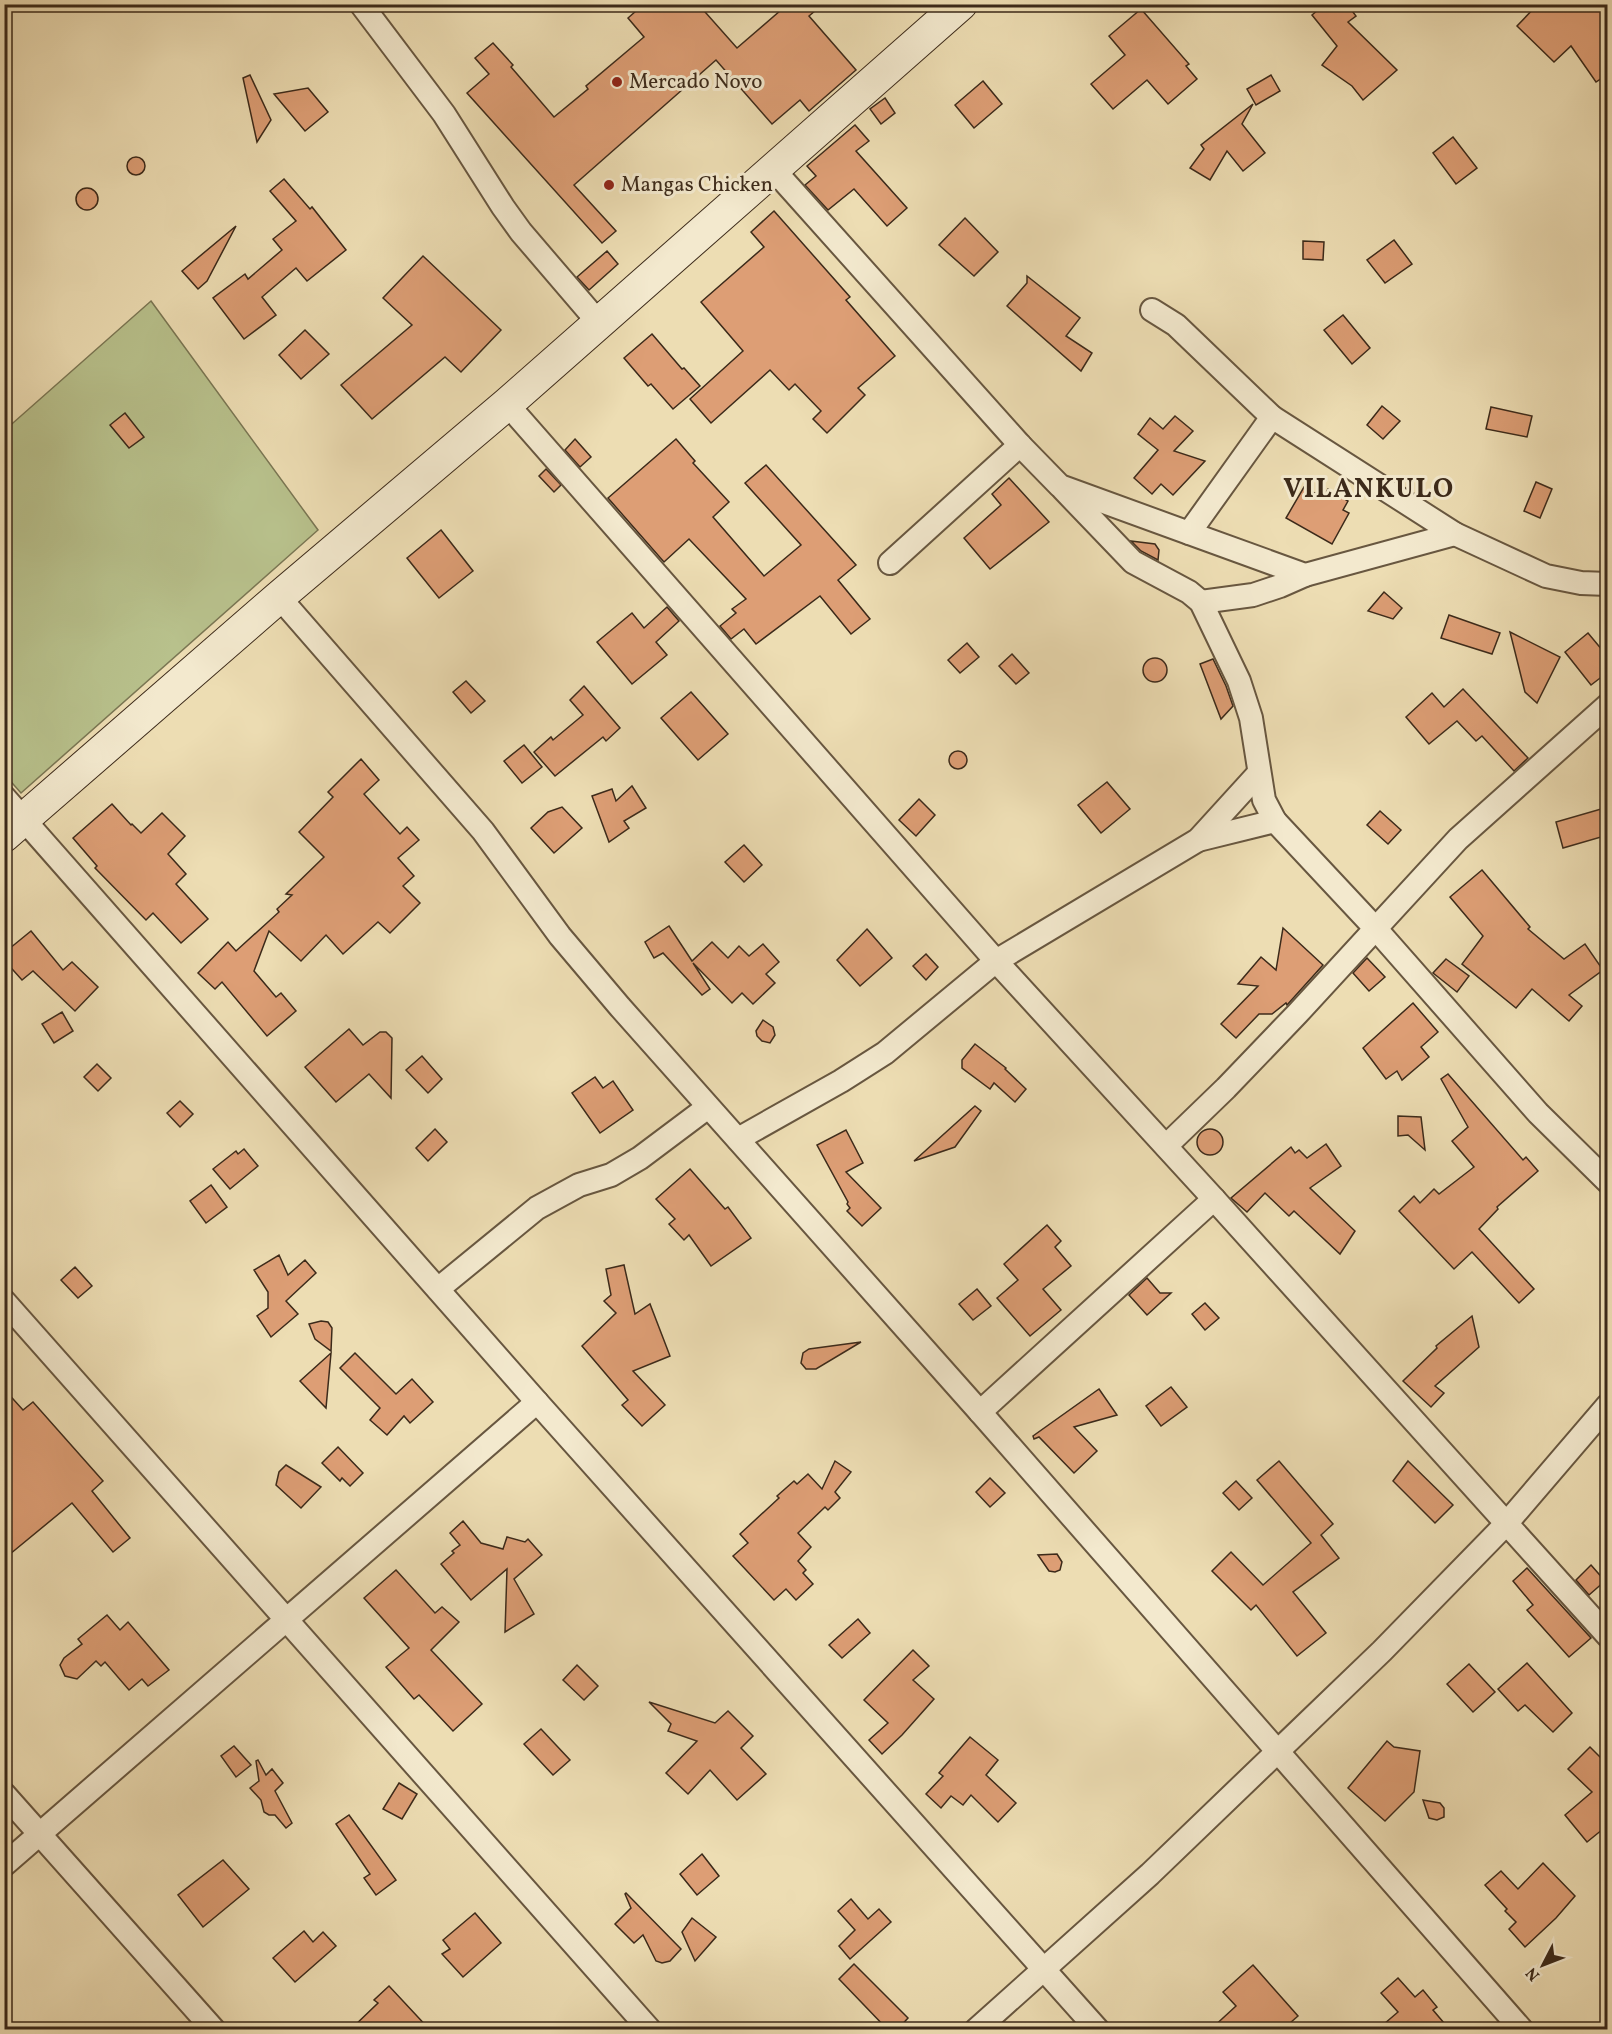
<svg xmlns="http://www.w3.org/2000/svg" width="1612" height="2034" font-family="Vollkorn,serif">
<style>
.green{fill:#b8c18c;stroke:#7a7653;stroke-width:1.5}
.building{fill:#dd9e75;stroke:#3c2a1a;stroke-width:1.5}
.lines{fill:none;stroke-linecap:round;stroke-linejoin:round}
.minor-casing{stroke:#685740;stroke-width:26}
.secondary-casing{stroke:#3c2a1a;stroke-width:34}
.minor{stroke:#f3e9ce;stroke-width:22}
.secondary{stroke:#f3e9ce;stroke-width:32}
.poi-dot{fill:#8f2418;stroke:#f3e9ce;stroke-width:2}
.labels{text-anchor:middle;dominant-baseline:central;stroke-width:6;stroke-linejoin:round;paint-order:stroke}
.poi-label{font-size:21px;fill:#3c2a1a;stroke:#f3e9ce;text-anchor:start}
.district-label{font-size:27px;font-weight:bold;letter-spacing:1.5px;fill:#3c2a1a;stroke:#f3e9ce}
</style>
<rect width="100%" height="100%" fill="#edddb3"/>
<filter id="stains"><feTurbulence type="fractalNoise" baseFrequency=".00333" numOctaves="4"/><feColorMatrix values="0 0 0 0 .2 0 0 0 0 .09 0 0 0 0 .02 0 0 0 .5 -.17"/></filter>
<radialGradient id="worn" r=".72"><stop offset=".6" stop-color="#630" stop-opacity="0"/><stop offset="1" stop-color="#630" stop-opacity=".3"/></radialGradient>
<polygon class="green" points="151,301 318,530 21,793 5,775 5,430"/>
<g class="building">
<polygon points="644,4 698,4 737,48 788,4 823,4 809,16 856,70 809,111 800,100 772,124 716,60 574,185 616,231 602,243 467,93 489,74 475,58 493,43 513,65 511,67 554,117 588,89 586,86 644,37 628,18"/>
<polygon points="1325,4 1347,4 1356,16 1348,22 1397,70 1363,100 1352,86 1322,65 1337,46 1312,15"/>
<polygon points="1538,4 1608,4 1608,36 1601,42 1608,51 1608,74 1596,82 1571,46 1554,62 1517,26"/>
<polygon points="1141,9 1189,64 1186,66 1197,79 1168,104 1147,80 1113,109 1091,84 1125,55 1109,36"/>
<polygon points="250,75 271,120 257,142 243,78"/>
<polygon points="1271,75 1280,91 1256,105 1247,89"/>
<polygon points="983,81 1002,104 974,128 955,105"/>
<polygon points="308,88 328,112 305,131 274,94"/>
<polygon points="885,98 895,113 881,124 870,109"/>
<polygon points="1253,104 1242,124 1265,153 1243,171 1227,151 1210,180 1190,168 1204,149 1201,145"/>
<polygon points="855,125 869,141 856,151 907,208 887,226 854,189 828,210 805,185 816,176 807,166"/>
<polygon points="1453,137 1477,168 1456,184 1433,153"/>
<circle cx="136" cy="166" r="9"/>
<polygon points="284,179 310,209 312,207 346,250 307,281 296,268 262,297 276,315 244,339 213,298 245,274 248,279 282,250 273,239 296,221 270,191"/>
<circle cx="87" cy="199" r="11"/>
<polygon points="774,211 850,297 846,300 895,356 858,388 865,395 827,433 813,419 821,411 795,384 789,390 770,370 711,423 690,399 743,351 701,302 764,247 751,232"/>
<polygon points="965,218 998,252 974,276 939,245"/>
<polygon points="236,226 207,281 198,289 182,271"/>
<polygon points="1394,240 1412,264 1385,283 1367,260"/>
<polygon points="1303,241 1324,242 1323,260 1303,259"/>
<polygon points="607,251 618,264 589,290 577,277"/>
<polygon points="423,256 501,330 461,372 445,357 372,419 341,385 412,325 383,298"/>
<polygon points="1027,276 1080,318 1066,336 1092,353 1081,371 1007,306 1027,283"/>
<polygon points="1343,315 1370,348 1352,364 1324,330"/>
<polygon points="305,330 329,354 301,379 279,355"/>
<polygon points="652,334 682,369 684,368 700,386 673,409 651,384 648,386 624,358"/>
<polygon points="1382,406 1400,421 1383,439 1367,425"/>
<polygon points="1491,407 1532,416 1527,437 1486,429"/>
<polygon points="125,413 144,437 129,448 110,425"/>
<polygon points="1175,416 1193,431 1174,451 1205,461 1173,495 1161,484 1152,494 1134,478 1158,450 1138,434 1150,418 1163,429"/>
<polygon points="575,439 591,457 580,467 565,450"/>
<polygon points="676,439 695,461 693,463 729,502 713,517 764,576 801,545 745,483 766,465 856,565 838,580 870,619 851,634 820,596 756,644 744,629 731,639 720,626 736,613 732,609 746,599 689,539 664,562 608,498"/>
<polygon points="546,469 561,485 554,492 539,476"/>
<polygon points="1009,478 1049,522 990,569 964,538 1001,505 992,494"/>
<polygon points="1536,482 1552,489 1540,518 1524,511"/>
<polygon points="1304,487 1323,498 1328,489 1348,501 1343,510 1349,513 1332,544 1286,518"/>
<polygon points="441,530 473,571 439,598 407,558"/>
<polygon points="1131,541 1155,544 1159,550 1158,560 1141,551"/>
<polygon points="1384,592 1402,608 1393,619 1368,611"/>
<polygon points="667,607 679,621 656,642 667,655 632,684 597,642 632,613 644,628"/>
<polygon points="1449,615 1500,633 1492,654 1441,638"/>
<polygon points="1510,632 1560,657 1537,703 1525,692"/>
<polygon points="1588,633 1608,657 1608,672 1591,685 1565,652"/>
<polygon points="967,643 979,657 960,673 948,660"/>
<polygon points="1012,654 1029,673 1016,684 999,666"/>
<circle cx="1155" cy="670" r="12"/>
<polygon points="1213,659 1226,686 1233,706 1221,719 1200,664"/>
<polygon points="466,681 485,701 471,713 453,692"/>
<polygon points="584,686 620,728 606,741 603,737 555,776 534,752 551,737 553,740 583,715 570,700"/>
<polygon points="1463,689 1528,758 1514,771 1482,736 1476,741 1457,721 1429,744 1406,717 1432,693 1444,707"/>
<polygon points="691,692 728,734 698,760 661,718"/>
<polygon points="524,745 542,767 522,783 504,761"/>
<circle cx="958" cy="760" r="9"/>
<polygon points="361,759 379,780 364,794 400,834 407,827 419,840 398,858 414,876 403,886 420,903 390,933 378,922 343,954 326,935 301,961 269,931 254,971 276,997 281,993 296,1011 267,1036 222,982 215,989 198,973 228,942 236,951 279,912 277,909 292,895 286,894 324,857 299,832 333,797 328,792"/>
<polygon points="1107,782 1130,809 1101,833 1078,805"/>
<polygon points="632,786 646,808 624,821 629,828 609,842 592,796 612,789 616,801"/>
<polygon points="919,799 935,815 916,836 899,820"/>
<polygon points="112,804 131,825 132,824 141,833 162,813 185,836 168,854 186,874 176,884 208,919 181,943 153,913 146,920 95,868 97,866 73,838"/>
<polygon points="562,807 582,828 554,853 531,828 548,812"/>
<polygon points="1608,807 1608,835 1563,848 1556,822"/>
<polygon points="1380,811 1401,830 1388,844 1367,825"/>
<polygon points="744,845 762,865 744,882 725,862"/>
<polygon points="1482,870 1530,927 1528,929 1564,959 1585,944 1603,970 1569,995 1582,1006 1569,1021 1532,989 1516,1008 1462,964 1483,936 1450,897"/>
<polygon points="669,926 692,961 712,942 728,958 739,946 749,956 763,944 779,962 766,974 775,983 753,1004 742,993 732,1003 693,963 710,989 702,995 663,953 654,958 645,942"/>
<polygon points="1283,928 1323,965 1287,1005 1286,1003 1272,1014 1259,1014 1236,1038 1221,1024 1258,986 1238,984 1261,957 1276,970"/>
<polygon points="867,929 892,958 860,986 837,960"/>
<polygon points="31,931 63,970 72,962 98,987 75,1011 33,971 22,980 4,960 4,953"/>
<polygon points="926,954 938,967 926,980 913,966"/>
<polygon points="1367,958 1385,977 1369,991 1353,973"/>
<polygon points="1446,959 1469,976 1457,992 1433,973"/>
<polygon points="1413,1003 1438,1032 1421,1047 1429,1057 1402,1080 1397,1071 1386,1079 1363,1048"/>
<polygon points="62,1012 73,1031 54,1043 42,1024"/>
<polygon points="763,1020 773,1027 775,1035 770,1043 762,1041 757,1036 756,1031"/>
<polygon points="349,1029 363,1045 380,1032 386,1032 392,1038 391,1098 369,1074 336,1102 305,1067"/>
<polygon points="975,1044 1006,1068 1005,1069 1026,1089 1015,1102 994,1083 990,1089 962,1068 962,1060"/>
<polygon points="422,1056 442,1079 428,1093 406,1070"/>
<polygon points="97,1064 111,1078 98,1091 84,1077"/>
<polygon points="1448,1074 1523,1160 1526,1157 1538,1171 1497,1207 1498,1209 1479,1229 1534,1289 1519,1303 1472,1252 1454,1269 1399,1211 1414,1196 1420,1203 1434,1189 1439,1194 1474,1167 1452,1141 1468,1127 1441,1079"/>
<polygon points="595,1077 603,1088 613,1081 633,1110 600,1133 572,1093"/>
<polygon points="180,1101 193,1114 180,1127 167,1113"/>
<polygon points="975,1106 981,1111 955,1147 914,1161"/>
<polygon points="1398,1116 1421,1117 1425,1150 1408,1135 1398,1136"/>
<polygon points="435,1129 447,1142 428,1161 416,1148"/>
<circle cx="1210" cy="1142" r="13"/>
<polygon points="846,1130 863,1163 846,1172 881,1208 862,1226 847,1211 850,1208 847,1204 848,1202 817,1145"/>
<polygon points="1326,1144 1341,1166 1310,1188 1355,1231 1340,1254 1294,1211 1289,1216 1265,1193 1247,1212 1231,1198 1291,1147 1295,1153 1299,1150 1307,1158"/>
<polygon points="244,1149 258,1166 230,1189 213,1169 236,1151 238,1154"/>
<polygon points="690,1169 725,1209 728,1207 751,1238 711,1266 689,1235 684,1240 669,1224 675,1219 656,1199"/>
<polygon points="211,1185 227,1207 206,1223 190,1201"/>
<polygon points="1047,1225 1061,1241 1055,1247 1071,1266 1043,1289 1061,1310 1030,1336 997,1298 1018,1280 1004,1264"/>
<polygon points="279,1255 288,1275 305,1260 316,1273 286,1301 298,1314 271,1337 257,1316 268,1308 268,1292 254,1270"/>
<polygon points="624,1265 635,1314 650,1304 670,1356 633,1371 665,1405 642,1426 622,1405 628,1400 582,1346 616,1313 604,1301 611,1295 606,1269"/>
<polygon points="75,1267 92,1286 78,1298 61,1280"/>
<polygon points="1147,1278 1160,1293 1171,1293 1147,1315 1129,1295"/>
<polygon points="977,1289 991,1306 973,1320 959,1304"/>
<polygon points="1205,1303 1219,1318 1205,1330 1192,1314"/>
<polygon points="1472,1316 1479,1347 1435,1386 1444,1393 1431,1407 1403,1381 1437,1348 1436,1346"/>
<polygon points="321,1321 328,1322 332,1328 331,1351 315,1339 309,1324"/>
<polygon points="861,1342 816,1369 806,1369 801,1363 803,1353 809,1349"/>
<polygon points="331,1353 326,1408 300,1381"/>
<polygon points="355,1353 396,1394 412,1379 433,1402 410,1423 404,1416 387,1435 370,1420 380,1408 340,1368"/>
<polygon points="1171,1387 1187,1407 1161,1426 1146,1406"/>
<polygon points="4,1389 23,1410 33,1402 103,1481 92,1491 130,1538 113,1552 72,1503 4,1559"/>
<polygon points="1099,1389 1117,1415 1074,1427 1097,1451 1074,1473 1039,1437 1034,1439 1033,1436"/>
<polygon points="338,1447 363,1473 350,1486 342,1478 340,1481 322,1463"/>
<polygon points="835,1461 851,1472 835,1492 840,1498 828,1510 825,1507 798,1533 811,1547 798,1561 806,1570 803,1573 813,1584 796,1600 786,1589 774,1600 733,1556 748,1543 740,1534 779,1498 777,1496 794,1481 797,1484 808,1474 822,1489"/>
<polygon points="1279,1461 1333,1524 1321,1535 1339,1558 1293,1592 1326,1633 1297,1656 1256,1605 1251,1610 1212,1571 1231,1552 1263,1585 1311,1543 1257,1480"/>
<polygon points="1408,1461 1453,1505 1435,1523 1393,1481"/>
<polygon points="286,1465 321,1487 301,1508 276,1485 279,1472"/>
<polygon points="990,1478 1005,1493 990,1507 976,1492"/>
<polygon points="1236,1481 1252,1498 1239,1510 1223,1493"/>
<polygon points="463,1521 481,1543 503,1549 507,1537 525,1542 528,1539 542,1555 514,1579 534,1614 505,1632 507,1569 471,1600 441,1564 454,1553 452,1551 460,1545 450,1533"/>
<polygon points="1057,1554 1062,1562 1060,1570 1055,1572 1049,1571 1038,1555"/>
<polygon points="1591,1565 1605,1581 1589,1595 1576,1580"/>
<polygon points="1527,1568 1591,1638 1569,1657 1527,1610 1533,1605 1513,1581"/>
<polygon points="396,1570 435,1613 442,1607 459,1622 431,1650 482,1704 453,1731 419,1695 414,1699 386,1667 409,1648 364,1598"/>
<polygon points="107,1615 120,1630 128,1622 169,1670 148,1686 142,1679 129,1690 105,1662 101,1666 96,1661 77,1679 65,1676 60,1665 64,1658 82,1644 78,1639"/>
<polygon points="858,1619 870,1633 842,1658 829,1645"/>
<polygon points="913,1650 929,1666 913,1680 934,1699 902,1735 882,1754 869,1740 888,1723 864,1700"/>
<polygon points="1527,1663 1572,1713 1553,1732 1525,1705 1518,1711 1498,1689"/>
<polygon points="1469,1664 1495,1692 1473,1712 1447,1684"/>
<polygon points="577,1665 598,1686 584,1700 563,1680"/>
<polygon points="649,1702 715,1723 728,1711 753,1736 741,1748 766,1774 737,1800 710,1770 688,1794 666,1773 697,1741 668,1731 671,1724"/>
<polygon points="541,1729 570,1760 553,1775 524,1744"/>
<polygon points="970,1737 998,1760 986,1775 1016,1803 998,1822 971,1795 963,1805 951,1796 941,1808 926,1794 943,1776 939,1773"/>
<polygon points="1387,1741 1394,1747 1420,1751 1414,1792 1385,1821 1348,1788"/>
<polygon points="234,1746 251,1765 236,1777 221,1756"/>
<polygon points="1590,1747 1608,1765 1608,1825 1587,1842 1565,1815 1592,1792 1568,1769"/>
<polygon points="258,1760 266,1775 272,1769 283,1783 275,1791 292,1823 286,1828 275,1815 269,1815 264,1812 261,1800 250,1788 259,1781 256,1761"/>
<polygon points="399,1783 417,1794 402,1819 383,1809"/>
<polygon points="1423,1800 1440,1803 1444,1808 1444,1817 1437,1820 1429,1818"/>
<polygon points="349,1815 396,1880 376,1895 364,1878 370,1874 336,1824"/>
<polygon points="702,1854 719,1876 697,1895 680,1874"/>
<polygon points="223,1860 249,1889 203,1927 178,1895"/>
<polygon points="1543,1863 1575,1896 1556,1918 1525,1947 1509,1929 1516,1922 1505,1911 1507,1909 1485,1885 1501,1871 1518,1889"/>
<polygon points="626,1893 681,1949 670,1961 662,1963 656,1961 643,1935 634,1943 615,1924 631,1908 625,1894"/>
<polygon points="851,1899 868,1919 879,1909 891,1922 850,1959 839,1946 855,1930 838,1911"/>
<polygon points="475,1913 501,1943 463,1977 442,1954 450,1949 443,1940"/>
<polygon points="692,1918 716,1937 695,1961 682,1932"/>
<polygon points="304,1931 313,1942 323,1932 336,1946 295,1982 273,1958"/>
<polygon points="854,1964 908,2018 897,2030 888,2030 839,1979"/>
<polygon points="1253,1965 1298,2016 1282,2030 1210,2030 1236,2006 1223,1992"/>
<polygon points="1398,1978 1415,1997 1423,1990 1437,2007 1433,2010 1450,2030 1377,2030 1398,2012 1381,1993"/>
<polygon points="389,1986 430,2030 350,2030 378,2003 374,2000"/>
</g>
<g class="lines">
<g class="minor-casing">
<g id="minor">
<polyline points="361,4 444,114 503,207 521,232 599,323"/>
<polyline points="774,170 1020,445 1060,486 1189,533 1272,417 1455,534 1546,576 1581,583 1608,584"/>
<polyline points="1152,310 1176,325 1272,417"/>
<polyline points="507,404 996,961 1214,1199 1608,1636"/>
<polyline points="1063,489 1133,562 1189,592 1201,602 1239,681 1251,718 1264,800 1275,821 1376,929 1538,1113 1608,1182"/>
<polyline points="1189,533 1305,575 1455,534"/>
<polyline points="890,563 1020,445"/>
<polyline points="279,597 483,831 560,936 620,1007 980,1412 1522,2030"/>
<polyline points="1201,602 1253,595 1280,586 1305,575"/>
<polyline points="4,797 537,1402 1098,2030"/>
<polyline points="1198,840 1275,821"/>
<polyline points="738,1139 841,1081 885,1053 996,961 1198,840 1259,773"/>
<polyline points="1166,1146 1226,1088 1297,1014 1458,839 1608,705"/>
<polyline points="438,1289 537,1208 579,1185 611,1175 640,1158 708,1107"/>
<polyline points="4,1301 650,2030"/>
<polyline points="980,1412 1214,1199"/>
<polyline points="4,1794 214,2030"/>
<polyline points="4,1865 537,1402"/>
<polyline points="976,2030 1150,1874 1382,1651 1506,1524 1608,1405"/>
</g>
</g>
<g class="secondary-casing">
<polyline id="secondary" points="4,836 279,597 507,404 961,4"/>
</g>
<use href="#minor" class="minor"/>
<use href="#secondary" class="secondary"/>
</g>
<g class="poi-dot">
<circle cx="617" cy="82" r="6"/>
<circle cx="609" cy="185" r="6"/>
</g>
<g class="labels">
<g class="poi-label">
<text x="629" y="82">Mercado Novo</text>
<text x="621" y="185">Mangas Chicken</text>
</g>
<g class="district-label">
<text x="1369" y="490">VILANKULO</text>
</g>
</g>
<rect width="1612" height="2034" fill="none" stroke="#edddb3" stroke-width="24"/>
<rect x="6" y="6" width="1600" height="2022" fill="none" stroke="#3c2a1a" stroke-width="3"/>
<rect x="12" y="12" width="1588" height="2010" fill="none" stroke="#3c2a1a" stroke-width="1.5"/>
<g transform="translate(1543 1965) rotate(228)" stroke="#f3e9ce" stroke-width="4.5" paint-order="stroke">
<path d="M0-4.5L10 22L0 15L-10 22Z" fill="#3c2a1a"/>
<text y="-9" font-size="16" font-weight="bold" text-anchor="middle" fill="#3c2a1a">N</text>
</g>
<rect width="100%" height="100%" filter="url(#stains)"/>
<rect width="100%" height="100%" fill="url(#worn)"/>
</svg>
